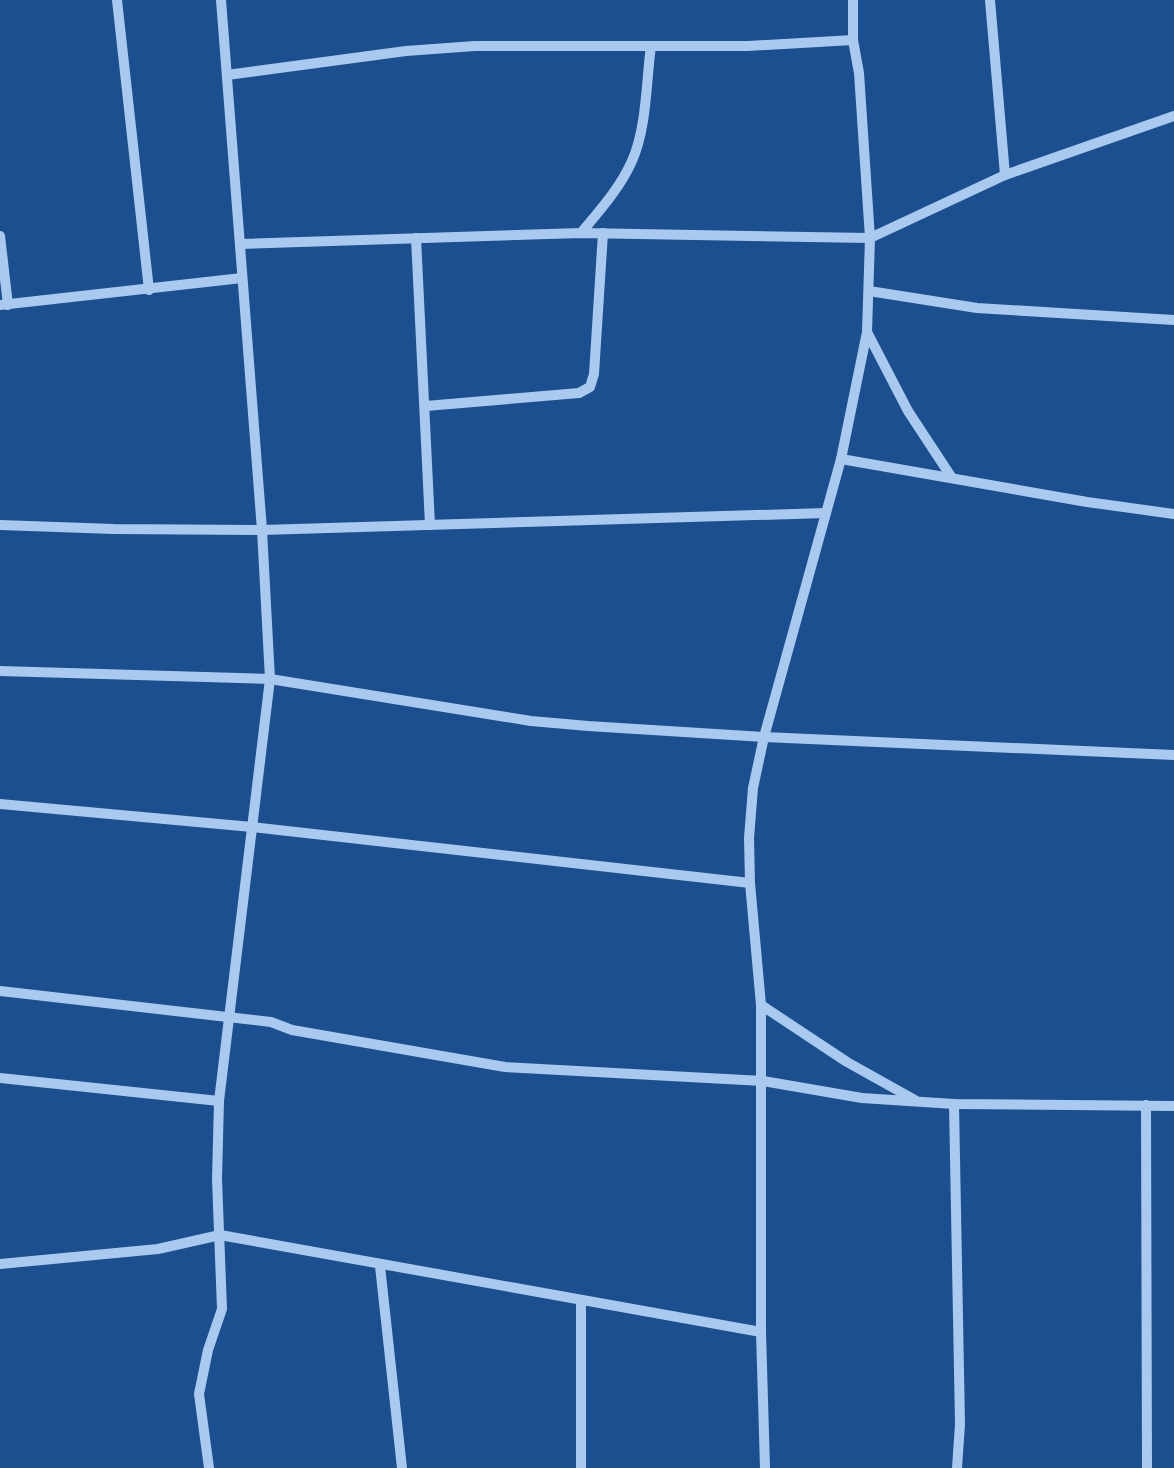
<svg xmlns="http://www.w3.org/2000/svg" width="1174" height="1468" font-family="Inter,sans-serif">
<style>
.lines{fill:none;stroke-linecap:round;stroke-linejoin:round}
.minor{stroke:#a9c9ee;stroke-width:10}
</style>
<rect width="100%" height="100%" fill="#1b4f8f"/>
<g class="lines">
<g class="minor">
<polyline points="117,0 149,290"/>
<polyline points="227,75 406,51 475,46 748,46 853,40"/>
<polyline points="1005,175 1174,116"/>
<path d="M581,233C600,210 620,188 632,161C647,127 646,82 651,46"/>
<polyline points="0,236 8,305"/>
<polyline points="416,238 430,525"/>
<polyline points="240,244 581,233 870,238 1005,175 990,0"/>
<polyline points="869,291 977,308 1174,320"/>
<polyline points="0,305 242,278"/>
<polyline points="867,332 908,411 952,478"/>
<polyline points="426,406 579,393 590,387 594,374 603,233"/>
<polyline points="841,459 1087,502 1174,514"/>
<polyline points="0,525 113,529 262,530 826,513"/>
<polyline points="0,671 270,679 531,721 588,726 764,737 1174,755"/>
<polyline points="0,804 252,827 750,883"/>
<polyline points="0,991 271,1022 292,1030 505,1067 763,1081 862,1098 954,1104 1174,1106"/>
<polyline points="761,1005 847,1062 915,1100"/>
<polyline points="0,1078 219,1101"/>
<polyline points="954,1104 960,1424 957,1468"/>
<polyline points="1146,1105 1147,1468"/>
<polyline points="0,1264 158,1249 220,1235 761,1332"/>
<polyline points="380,1266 402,1468"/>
<polyline points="209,1468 199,1394 208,1350 222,1309 217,1179 219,1101 270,679 262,530 221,0"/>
<polyline points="581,1468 581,1302"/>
<polyline points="765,1468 761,1332 761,1005 750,883 749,838 753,788 764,737 841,459 867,332 870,238 859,73 853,40 853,0"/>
</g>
</g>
</svg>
